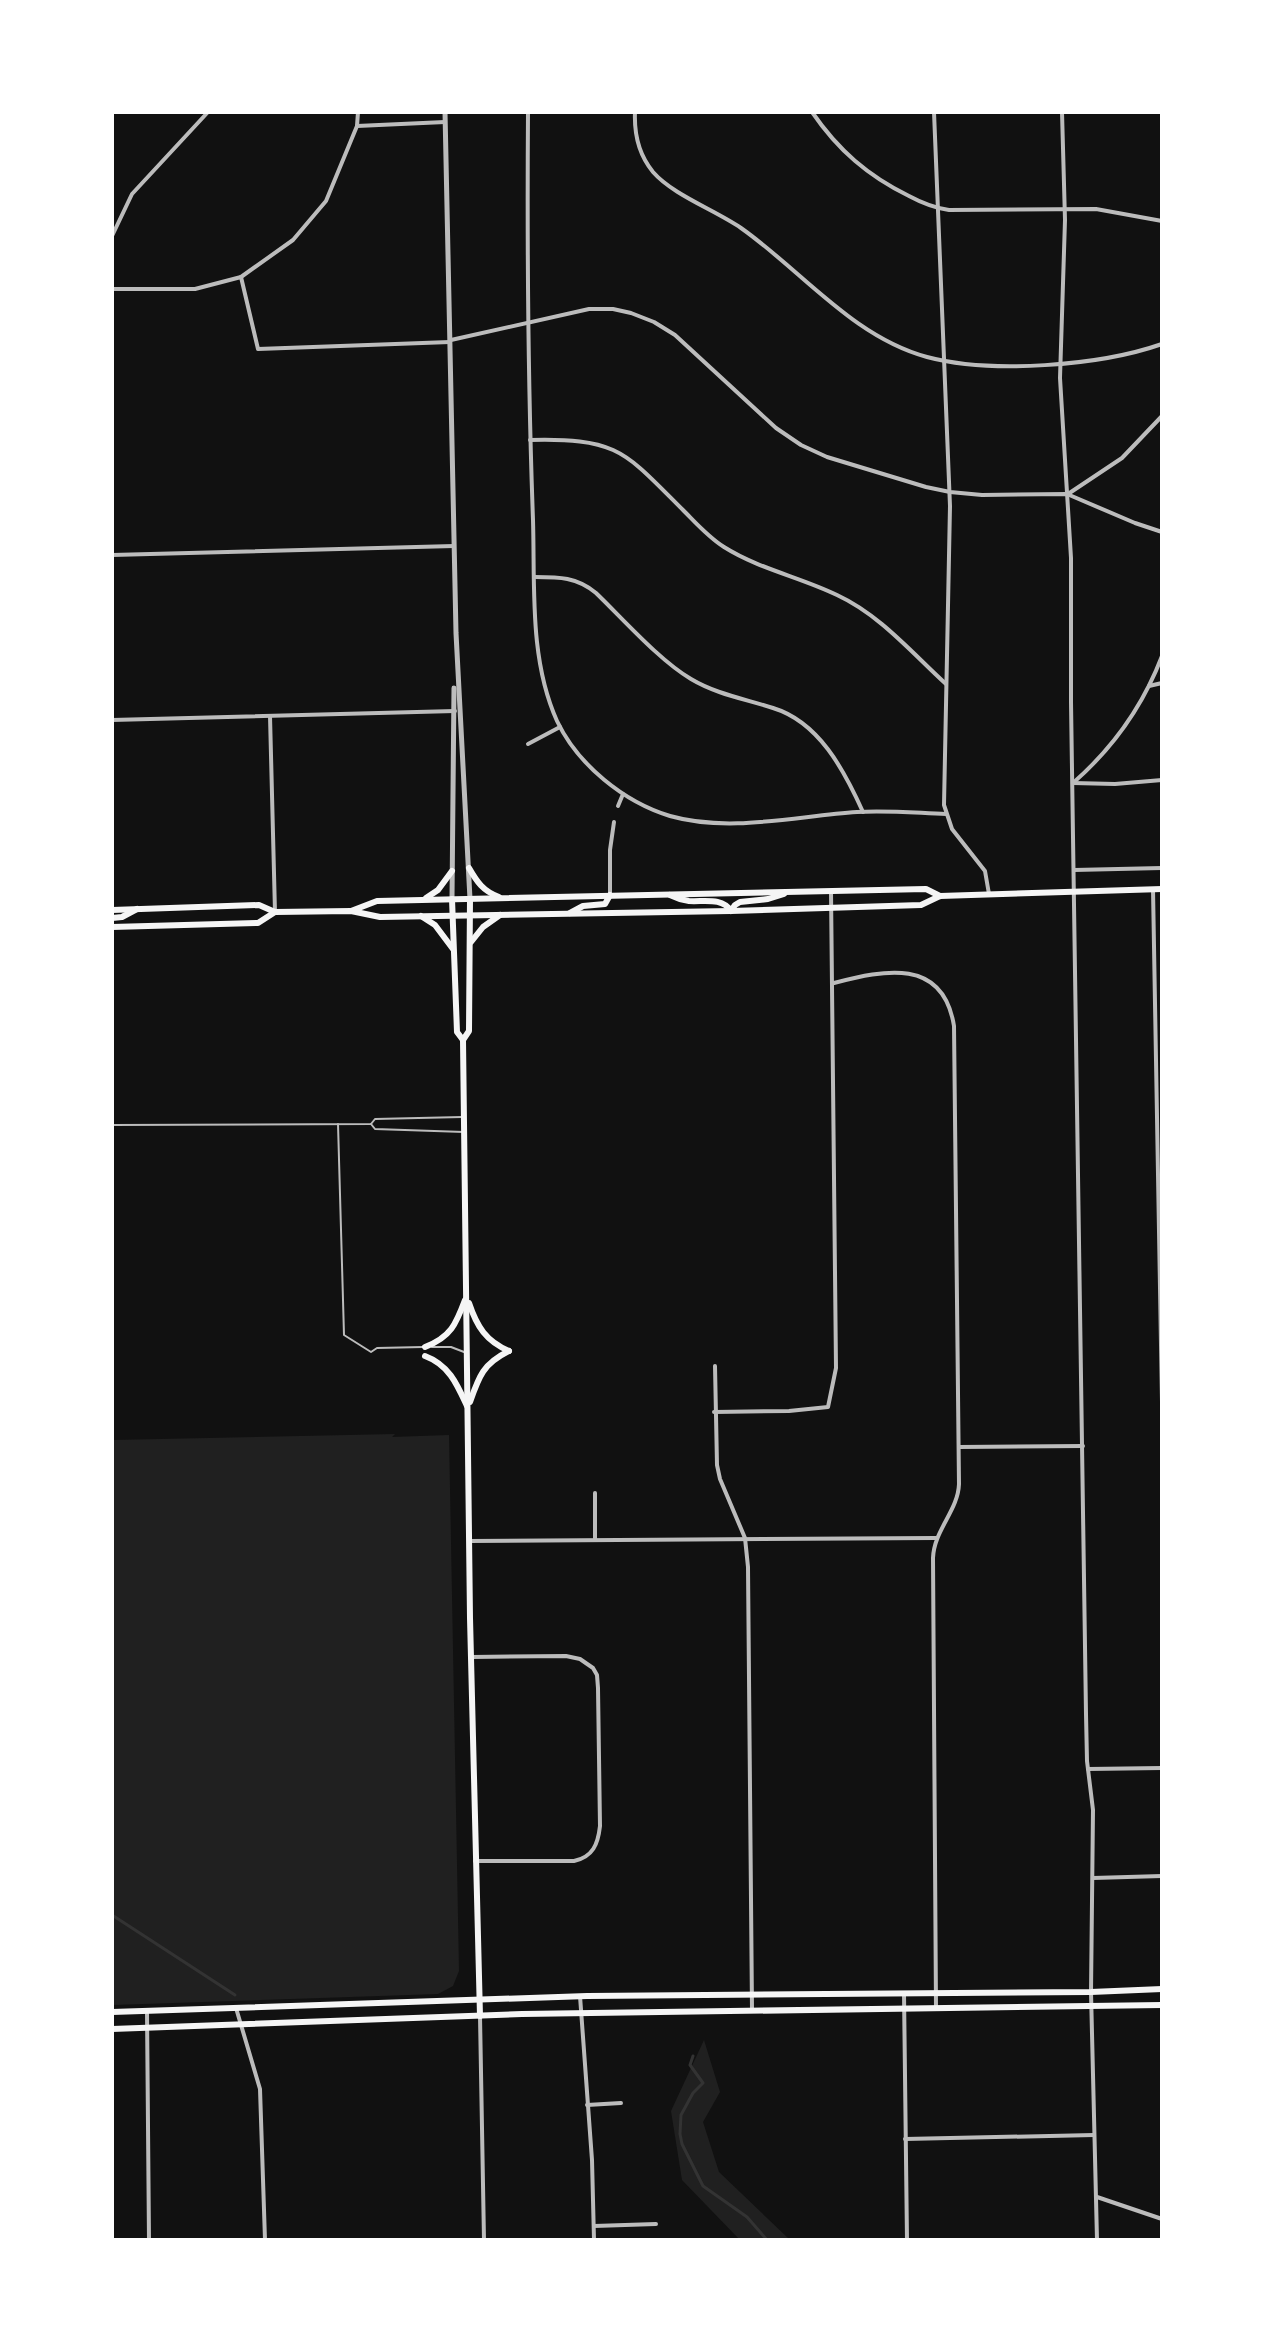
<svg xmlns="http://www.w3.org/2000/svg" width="1274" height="2352" font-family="'Roboto Condensed',sans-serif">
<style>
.green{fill:#202020}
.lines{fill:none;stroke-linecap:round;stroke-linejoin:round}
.stream{stroke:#333;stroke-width:3}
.service{stroke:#bcbcbc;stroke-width:2}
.minor{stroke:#bcbcbc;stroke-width:4}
.tertiary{stroke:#bcbcbc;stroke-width:5}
.secondary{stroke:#f5f5f5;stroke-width:6}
</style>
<rect width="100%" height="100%" fill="#111"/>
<g class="green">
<polygon points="395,1434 392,1437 449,1435 459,1971 453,1986 438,1994 113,2005 113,1440"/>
<polygon points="704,2040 720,2092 703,2122 719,2172 789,2239 739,2239 682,2180 671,2111"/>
</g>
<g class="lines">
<g class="stream">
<polyline points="112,1915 235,1995"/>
<polyline points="693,2056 690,2065 703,2083 693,2093 681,2115 680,2134 682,2144 703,2186 747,2217 767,2240"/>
</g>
<g class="service">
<polyline points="338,1124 344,1335 371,1352 377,1348 423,1347"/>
<polyline points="371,1124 375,1129 464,1132"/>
<polyline points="112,1125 371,1124 375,1119 462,1117"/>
<polyline points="432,1347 451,1347 464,1352"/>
</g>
<g class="minor">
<path d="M528,112C527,249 528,384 533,520C535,586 529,659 557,721C578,765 624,802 670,816C730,833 796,816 857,812C886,810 917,813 946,814"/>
<path d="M635,112C634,135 639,155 653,172C673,195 715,210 741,228C802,271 853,337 927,357C991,374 1099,366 1162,344"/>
<path d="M812,112C838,150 868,176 909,196C922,203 934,208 949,210L1096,209L1162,221"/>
<polyline points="934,112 950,506 944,805 952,829 985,871 989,894"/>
<polyline points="1062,112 1065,220 1060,378 1071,558 1071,702 1086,1714 1087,1761 1093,1810 1091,1992 1097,2240"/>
<polyline points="357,126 445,122"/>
<polyline points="112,236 132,194 208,112"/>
<polyline points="241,277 258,349 450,342"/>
<polyline points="112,289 195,289 241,277 293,240 326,201 357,126 358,112"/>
<polyline points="451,340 589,309 613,309 631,313 654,322 675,335 776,428 801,445 827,457 926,487 950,492 982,495 1067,494 1135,523 1162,532"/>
<path d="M530,440C618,438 624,451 683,510C696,523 708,537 724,547C759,569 800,577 837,595C880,615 911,652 946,684"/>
<polyline points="1068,494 1122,458 1162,416"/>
<polyline points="112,555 454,546"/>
<path d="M535,577C559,577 577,577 596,593C623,619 659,660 691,679C716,694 745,699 773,708C819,722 844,770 863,812"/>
<polyline points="1149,686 1162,683"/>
<polyline points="270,716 275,912"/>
<polyline points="112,720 455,711"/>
<polyline points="528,744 560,727"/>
<path d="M1073,783C1113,748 1143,706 1162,656"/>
<polyline points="1073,783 1115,784 1162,780"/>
<polyline points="618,806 623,794"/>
<polyline points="1074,870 1162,868"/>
<polyline points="1153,889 1162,1402"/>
<polyline points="610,895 610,850 614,822"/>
<path d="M834,983C884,970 943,957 954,1026L959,1484C958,1511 934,1530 933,1558L936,2008"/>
<polyline points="715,1366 717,1465 720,1479 745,1538 748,1567 752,2010"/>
<polyline points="714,1412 789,1411 828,1407 836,1368 831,891"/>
<polyline points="959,1447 1083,1446"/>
<polyline points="595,1493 595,1540"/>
<polyline points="469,1541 936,1538"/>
<path d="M472,1657L566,1656L580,1659L593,1668L597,1675L598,1688L600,1826C598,1844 593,1857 574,1861H475"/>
<polyline points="1088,1769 1162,1768"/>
<polyline points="1093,1878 1162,1876"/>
<polyline points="904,1993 907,2240"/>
<polyline points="580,1996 592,2160 594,2240"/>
<polyline points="236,2008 260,2089 265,2240"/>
<polyline points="147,2011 149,2240"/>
<polyline points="480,2016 484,2240"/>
<polyline points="587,2105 621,2103"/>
<polyline points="905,2139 1094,2135"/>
<polyline points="1097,2197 1162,2219"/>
<polyline points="594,2226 656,2224"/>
</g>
<g class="tertiary">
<polyline points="445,112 456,633 470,899"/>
<polyline points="452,899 454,688"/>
</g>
<g class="secondary">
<path d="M469,868C477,882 483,891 499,897"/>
<path d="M670,895C676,898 682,900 689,901C704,902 722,897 731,911L735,905L740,902L768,899L784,894"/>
<polyline points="426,898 438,890 452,871"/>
<polyline points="452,899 457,1032 463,1040 470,1618 480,2016"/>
<polyline points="112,910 259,905 275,912 351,911 380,917 731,911 921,905 940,896 1162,889"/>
<polyline points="351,911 377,901 422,900 926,889 940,896"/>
<polyline points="570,913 583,906 605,904 610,895"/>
<polyline points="421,916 435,925 453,949"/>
<polyline points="112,918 122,917 137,909"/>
<polyline points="112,927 258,923 275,912"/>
<polyline points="471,942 483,927 500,915"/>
<polyline points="463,1040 469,1031 470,899"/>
<path d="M469,1303C477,1327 486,1341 509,1351"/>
<path d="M425,1347C451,1337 456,1324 465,1300"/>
<path d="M425,1356C449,1365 457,1384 467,1406"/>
<path d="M470,1402C479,1376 483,1364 509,1351"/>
<polyline points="112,2012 587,1996 1091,1992 1162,1989"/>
<polyline points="112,2029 522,2014 1162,2005"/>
</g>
</g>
<rect width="1274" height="2352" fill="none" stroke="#ffffff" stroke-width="228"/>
</svg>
